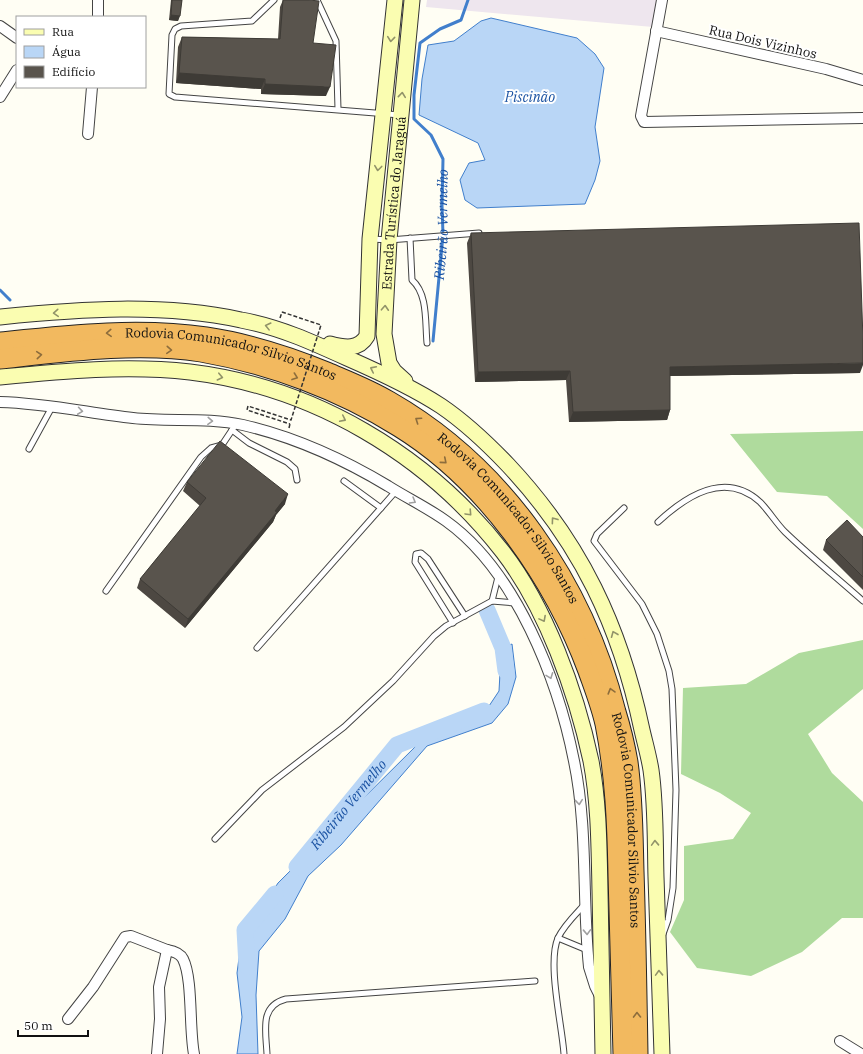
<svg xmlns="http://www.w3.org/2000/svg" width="863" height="1054" font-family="'IBM Plex Serif',serif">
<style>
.industrial{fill:#eee6ee}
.forest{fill:#afdb9d}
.water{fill:#b9d6f6;stroke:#417fcc}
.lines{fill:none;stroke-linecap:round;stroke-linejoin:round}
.stream{stroke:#417fcc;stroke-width:3}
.river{stroke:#b9d6f6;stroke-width:17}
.service-casing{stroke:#444;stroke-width:7}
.minor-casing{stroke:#444;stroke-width:12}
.secondary-casing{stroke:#333;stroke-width:17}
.motorway-casing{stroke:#222;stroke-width:21}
.path{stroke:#333;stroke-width:1.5;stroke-dasharray:4 2;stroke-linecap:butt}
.service{stroke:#fff;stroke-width:5}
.minor{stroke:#fff;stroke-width:10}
.secondary{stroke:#fafdb1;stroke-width:15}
.motorway{stroke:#f2b95f;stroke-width:19}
.path-bridge{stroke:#333;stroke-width:1.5;stroke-dasharray:4 2;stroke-linecap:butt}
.wall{fill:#4d4842}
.shaded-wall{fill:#3e3b36}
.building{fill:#59544d;stroke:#3e3b36}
.oneway{stroke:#919369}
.oneway2{stroke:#8d6d3c}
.oneway3{stroke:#a0a0a0}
.labels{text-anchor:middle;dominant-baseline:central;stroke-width:4;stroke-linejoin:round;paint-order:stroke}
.street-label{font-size:13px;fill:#111;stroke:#fff}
.water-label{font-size:14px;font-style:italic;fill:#1a52a2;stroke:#fff}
</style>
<rect width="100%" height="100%" fill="#fffef4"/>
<polygon class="industrial" points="427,0 658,0 653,27 426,7"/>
<g class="forest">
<polygon points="863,431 863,529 827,496 777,492 730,434"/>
<polygon points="863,640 863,689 808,734 832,773 863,802 863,918 842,918 802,952 751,976 697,968 670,932 684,900 684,846 733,839 751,813 720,793 681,774 683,688 746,684 799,653"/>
</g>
<g class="water">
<polygon points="491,18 577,38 595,54 604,68 595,127 600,161 595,180 585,204 477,208 465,200 460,180 469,163 485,160 478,143 419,115 422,79 428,45 454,41 481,21"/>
<polygon points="512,644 516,677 508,704 492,723 427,746 341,845 308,876 285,919 259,951 256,995 258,1054 237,1054 242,1017 237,973 239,958 263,906 278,883 422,740 489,706 499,691 500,673 496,651"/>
</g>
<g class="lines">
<g class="stream">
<polyline points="0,290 10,300"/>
<path id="s1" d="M433,341L443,235L442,205L443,159L431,135L414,119V95L420,43L440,29L461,20L468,0"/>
</g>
<g class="river">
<polyline points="487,610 503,648 506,671"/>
<path id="s2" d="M297,867L397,745L484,711"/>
<polyline points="247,966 245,930 275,894"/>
</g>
<g class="service-casing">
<g id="service">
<polyline points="274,0 252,21 181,26 175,29 172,35 169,94 175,97 400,115"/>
<polyline points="317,0 336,41 338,109"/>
<path d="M410,238L412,280C428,294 425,322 427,343"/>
<polyline points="372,239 389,240 479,233"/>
<polyline points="232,430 249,443 287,462 295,469 297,480"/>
<polyline points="29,449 52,407"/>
<polyline points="344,481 381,508"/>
<polyline points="624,508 597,534 594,541 642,604 657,634 669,671 672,689 676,790 673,888 668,920 663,934"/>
<path d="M658,522C686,496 725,470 760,502C769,511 776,523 785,532C810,556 837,578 863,601"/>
<polyline points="106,591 201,457 211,448 222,445 236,424"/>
<polyline points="492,601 498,577"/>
<polyline points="453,623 415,562 416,554 421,553 428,559 465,616"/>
<polyline points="257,648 396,491"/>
<polyline points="215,839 262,790 344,727 393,681 434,636 446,626 492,601 515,603"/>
<polyline points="558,938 587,950"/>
<path d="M267,1054C266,1031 259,1006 286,999L535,981"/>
<path d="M564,1054C562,1025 547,963 558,938C564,925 576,914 585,904"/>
</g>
</g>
<g class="minor-casing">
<g id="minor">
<polyline points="98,0 98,17"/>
<polyline points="662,0 641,116 644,122 863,118"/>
<polyline points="0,26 17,38"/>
<polyline points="656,31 826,69 863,80"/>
<polyline points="0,97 17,70"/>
<polyline points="88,134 92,87"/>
<path d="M0,402C45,403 89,413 133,418C170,422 207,417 243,425C295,437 343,459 388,486C407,498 428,508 446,521C516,571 558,680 574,761C588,828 582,899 589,967L595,986L600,996"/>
<polyline points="68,1019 93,987 125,937 131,936 167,950"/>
<polyline points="840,1041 861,1054"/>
<path d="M157,1054L160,1019L159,987L167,950C173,951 180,953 183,959C193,979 189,1029 194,1054"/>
</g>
</g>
<g class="secondary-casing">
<g id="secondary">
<path d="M0,317C80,309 162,303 241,320C279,327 312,342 347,358C379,372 412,387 441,406C466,423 488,444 508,465C581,543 620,626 642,730C645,743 649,757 651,770C656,805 655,841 656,877C658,936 660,995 662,1054"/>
<path d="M330,344C345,348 359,350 367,336L370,239L395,0"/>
<path d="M0,377C63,371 127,365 190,372C313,387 427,454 503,552C546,608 576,691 591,761C599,803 599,847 600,891C601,945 602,1000 603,1054"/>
<path id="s3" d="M405,381L394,371L389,363L384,334L389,240L412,0"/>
</g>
</g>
<g class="motorway-casing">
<g id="motorway">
<path id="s4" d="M0,342C68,335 138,327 206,337C247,343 288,356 327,372C348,381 369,389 389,401C504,467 584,584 616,712C621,728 625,745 628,762C633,798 633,835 634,871C636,932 637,993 638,1054"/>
<path d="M0,359C64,352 137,342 201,352C270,364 340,390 399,427C485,480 553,577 588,671C594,688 601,706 605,724C615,774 617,824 618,875C620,934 621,994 623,1054"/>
</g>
</g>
<g class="path">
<polyline points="280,318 282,312"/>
<polyline points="289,428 290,424"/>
</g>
<use href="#service" class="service"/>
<use href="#minor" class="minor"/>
<use href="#secondary" class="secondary"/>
<use href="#motorway" class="motorway"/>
<polyline class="path-bridge" points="282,312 321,325 291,420 248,406 247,410 290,424"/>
</g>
<g class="wall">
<polygon points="171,0 182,0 178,21 169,20"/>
<polygon points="283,0 309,0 313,43 326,96 261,94 261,89 176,83 178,47 182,37 278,39 280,7"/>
<polygon points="471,233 860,373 670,376 670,410 667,420 569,422 566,380 475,382 467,243"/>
<polygon points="187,482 285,504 276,515 273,522 185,628 137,588 140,579 200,506 183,491"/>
<polygon points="863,537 863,590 823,550 826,540"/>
</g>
<g class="shaded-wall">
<polygon points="171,15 180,16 178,21 169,20"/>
<polygon points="179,73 265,79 261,89 176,83"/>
<polygon points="265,84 330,87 326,96 261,94"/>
<polygon points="863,363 863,365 860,373 667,376 670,367"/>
<polygon points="570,371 566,380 475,382 478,372"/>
<polygon points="670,410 667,420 569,422 573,412"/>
<polygon points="288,494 285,504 276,515 273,522 185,628 188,619"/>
</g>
<g class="building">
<polygon points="172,0 182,0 180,16 171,15"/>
<polygon points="283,0 309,0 319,1 313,43 336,45 330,87 265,84 265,79 179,73 182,37 280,39"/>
<polygon points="859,223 863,340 863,363 670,367 670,410 573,412 570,371 478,372 471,233"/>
<polygon points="220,441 288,494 275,511 277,512 188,619 140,579 206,498 187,482"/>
<polygon points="847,520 863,537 863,577 826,540"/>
</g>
<defs><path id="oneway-chevron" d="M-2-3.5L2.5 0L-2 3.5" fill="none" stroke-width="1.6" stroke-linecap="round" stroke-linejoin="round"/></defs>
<g class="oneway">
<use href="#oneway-chevron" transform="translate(391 39) rotate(96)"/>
<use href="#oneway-chevron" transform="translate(402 95) rotate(-84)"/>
<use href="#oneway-chevron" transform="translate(378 168) rotate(97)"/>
<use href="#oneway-chevron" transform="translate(385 308) rotate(-87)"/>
<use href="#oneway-chevron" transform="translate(56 313) rotate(176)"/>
<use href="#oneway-chevron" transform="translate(268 326) rotate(-166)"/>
<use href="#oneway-chevron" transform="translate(373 369) rotate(-154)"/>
<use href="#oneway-chevron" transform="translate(220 377) rotate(13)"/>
<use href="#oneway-chevron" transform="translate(343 419) rotate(26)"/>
<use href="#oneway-chevron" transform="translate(469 513) rotate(47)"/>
<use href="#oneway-chevron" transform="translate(554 520) rotate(-126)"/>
<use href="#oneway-chevron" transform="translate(543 619) rotate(62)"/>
<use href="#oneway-chevron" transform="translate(614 634) rotate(-112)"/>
<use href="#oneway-chevron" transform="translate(655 843) rotate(-92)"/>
<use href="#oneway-chevron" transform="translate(659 973) rotate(-92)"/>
</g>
<g class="oneway2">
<use href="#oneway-chevron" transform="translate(109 333) rotate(177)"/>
<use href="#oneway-chevron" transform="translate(169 350) rotate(4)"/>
<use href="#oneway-chevron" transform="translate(39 355) rotate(-5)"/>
<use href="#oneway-chevron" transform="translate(295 377) rotate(20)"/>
<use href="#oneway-chevron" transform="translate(418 420) rotate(-146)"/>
<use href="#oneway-chevron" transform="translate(444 461) rotate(40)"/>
<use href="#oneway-chevron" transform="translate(611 691) rotate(-106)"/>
<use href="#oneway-chevron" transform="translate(637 1015) rotate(-91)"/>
</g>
<g class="oneway3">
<use href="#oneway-chevron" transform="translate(80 411) rotate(8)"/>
<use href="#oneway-chevron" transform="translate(210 421) rotate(3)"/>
<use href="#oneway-chevron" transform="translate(413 501) rotate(30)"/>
<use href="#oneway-chevron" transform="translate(550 676) rotate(69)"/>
<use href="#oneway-chevron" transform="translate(579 802) rotate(84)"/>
<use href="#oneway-chevron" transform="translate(587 932) rotate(88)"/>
</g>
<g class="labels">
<g class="street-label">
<text transform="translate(763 42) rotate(13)">Rua Dois Vizinhos</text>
<text stroke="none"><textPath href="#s3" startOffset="185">Estrada Turística do Jaraguá</textPath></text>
<text stroke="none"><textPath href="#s4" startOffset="234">Rodovia Comunicador Silvio Santos</textPath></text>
<text stroke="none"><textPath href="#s4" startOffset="571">Rodovia Comunicador Silvio Santos</textPath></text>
<text stroke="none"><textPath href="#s4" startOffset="906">Rodovia Comunicador Silvio Santos</textPath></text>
</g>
<g class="water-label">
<text x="530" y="97">Piscinão</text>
<text stroke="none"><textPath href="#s1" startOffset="117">Ribeirão Vermelho</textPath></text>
<text stroke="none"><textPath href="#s2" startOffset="81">Ribeirão Vermelho</textPath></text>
</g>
</g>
<rect x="16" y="16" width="130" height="72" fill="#ffffff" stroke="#a0a0a0"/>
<rect x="24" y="29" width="20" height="6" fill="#fafdb1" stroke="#a0a0a0"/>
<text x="52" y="36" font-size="12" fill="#111111">Rua</text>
<rect x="24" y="46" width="20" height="12" fill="#b9d6f6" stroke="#a0a0a0"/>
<text x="52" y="56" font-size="12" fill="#111111">Água</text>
<rect x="24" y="66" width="20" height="12" fill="#59544d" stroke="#a0a0a0"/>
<text x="52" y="76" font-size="12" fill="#111111">Edifício</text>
<path d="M18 1030v6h70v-6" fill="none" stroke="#111111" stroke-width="2"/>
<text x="24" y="1030" font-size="12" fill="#111111" stroke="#ffffff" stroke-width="3" paint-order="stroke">50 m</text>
</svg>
